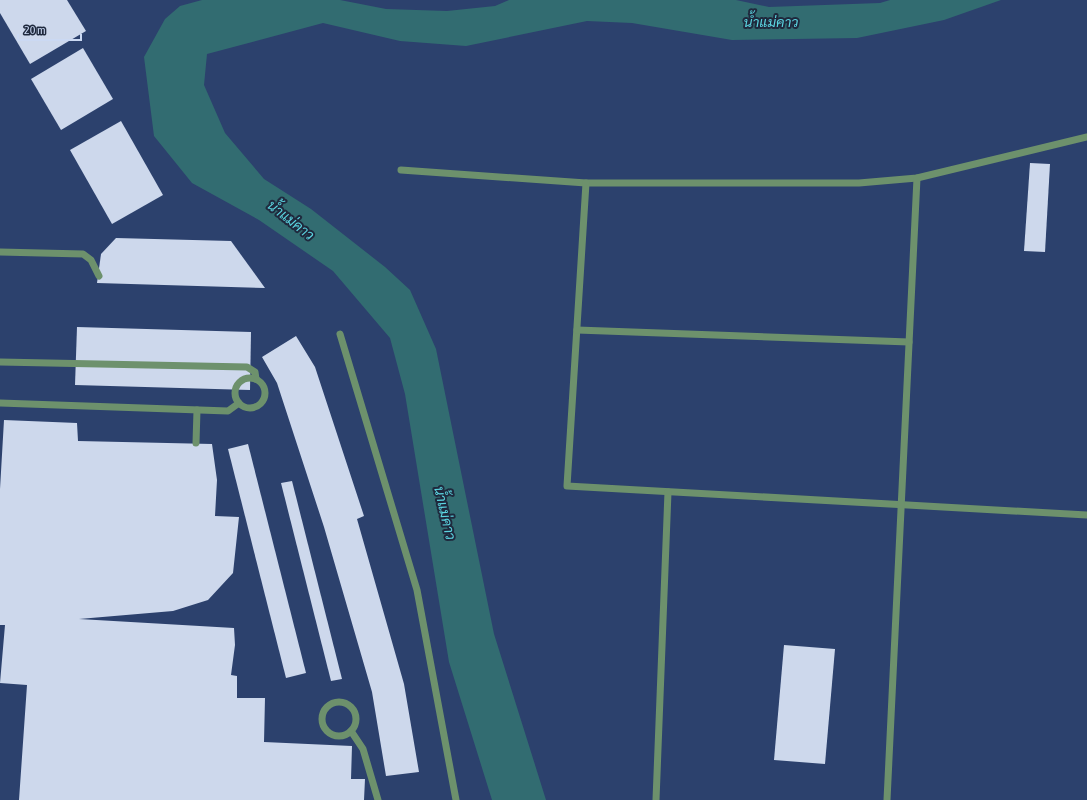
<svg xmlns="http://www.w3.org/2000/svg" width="1087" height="800" font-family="'Asap Condensed',Sarabun,sans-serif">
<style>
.water{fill:#326c71}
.building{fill:#cdd8ec}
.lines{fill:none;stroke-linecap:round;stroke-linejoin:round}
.minor{stroke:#6d916c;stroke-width:7}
.labels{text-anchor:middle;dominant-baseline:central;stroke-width:4;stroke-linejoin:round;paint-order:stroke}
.water-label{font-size:14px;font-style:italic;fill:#5bd4e0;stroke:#1f293d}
</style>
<rect width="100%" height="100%" fill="#2c416d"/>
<polygon class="water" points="202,0 340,0 386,9 447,11 495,6 509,0 736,0 769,7 880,3 890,0 1001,0 944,20 857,38 732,40 632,23 587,21 466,46 400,41 323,23 207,54 204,85 225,133 264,179 311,209 385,267 410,290 436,349 494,634 546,800 492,800 449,662 405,394 390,338 333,271 259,220 192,183 154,136 144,57 165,19 180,6"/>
<g class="building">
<polygon points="0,0 67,0 86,31 30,64 0,13"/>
<polygon points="83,48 113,99 61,130 31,79"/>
<polygon points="121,121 163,195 112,224 70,150"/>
<polygon points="1030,163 1050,164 1045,252 1024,251"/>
<polygon points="116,238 231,241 265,288 97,283 101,254"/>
<polygon points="77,327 251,332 250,390 75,385"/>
<polygon points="296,336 315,367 364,516 357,519 404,684 419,772 386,776 372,692 324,527 277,383 262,357"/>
<polygon points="4,420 77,423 78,441 212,444 217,480 215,516 239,517 233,573 208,600 173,611 79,619 234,628 235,645 231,675 237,676 237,698 265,698 264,742 352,746 351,779 365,779 364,800 19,800 27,685 0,683 5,625 0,625 0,489"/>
<polygon points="248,444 306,673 286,678 228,449"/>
<polygon points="292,481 342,679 331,681 281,483"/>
<polygon points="784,645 835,649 825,764 774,760"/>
</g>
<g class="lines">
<g class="minor">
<polyline points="401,170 586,183 859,183 917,178 1087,137"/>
<polyline points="586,183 567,486 1087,515"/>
<polyline points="0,252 83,254 91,260 99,276"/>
<polyline points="577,330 909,342"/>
<polyline points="340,334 417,590 456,800"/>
<polyline points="0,362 247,367 255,372 256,379"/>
<circle cx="250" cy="393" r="15"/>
<polyline points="0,403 228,411 239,403"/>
<polyline points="196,443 197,410"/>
<circle cx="339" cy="719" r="17"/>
<polyline points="351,731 363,749 378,800"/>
<polyline points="656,800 668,492"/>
<polyline points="887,800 917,178"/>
</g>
</g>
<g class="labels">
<g class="water-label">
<text x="771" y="22">น้ำแม่คาว</text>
<text transform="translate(291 220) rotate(38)">น้ำแม่คาว</text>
<text transform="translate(445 513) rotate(77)">น้ำแม่คาว</text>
</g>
</g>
<path d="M18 34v6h63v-6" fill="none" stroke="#cbd9f3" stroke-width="2"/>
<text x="24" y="34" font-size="12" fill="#cbd9f3" stroke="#1f293d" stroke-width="3" paint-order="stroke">20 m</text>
</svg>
